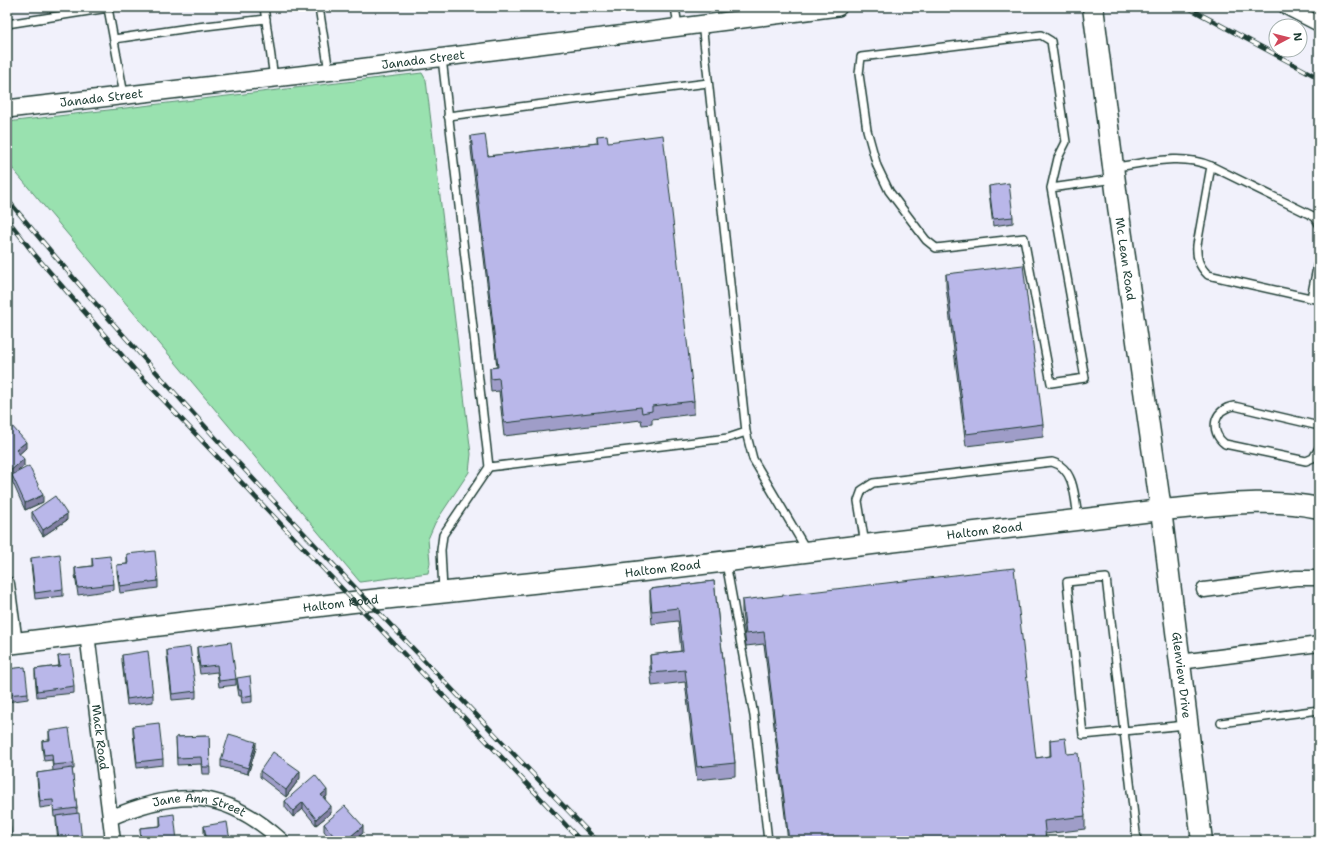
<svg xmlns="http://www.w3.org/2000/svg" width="1326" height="848" font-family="'Shantell Sans',sans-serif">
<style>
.green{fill:#99e1af;stroke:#5c8f72}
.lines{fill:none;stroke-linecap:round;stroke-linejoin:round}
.service-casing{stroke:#1f3d34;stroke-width:10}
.minor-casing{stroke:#1f3d34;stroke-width:17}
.tertiary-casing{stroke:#1f3d34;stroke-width:20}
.secondary-casing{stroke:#1f3d34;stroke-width:23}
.service{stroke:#fff;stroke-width:7}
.minor{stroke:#fff;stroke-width:14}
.tertiary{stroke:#fff;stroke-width:17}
.secondary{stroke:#fff;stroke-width:20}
.rail-casing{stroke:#1f3d34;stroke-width:4.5}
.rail{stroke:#fff;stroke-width:3;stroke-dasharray:9;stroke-linecap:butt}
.wall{fill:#9f9dc8;stroke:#1f3d34}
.shaded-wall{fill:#8280a3;stroke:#1f3d34}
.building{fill:#b9b7e9;stroke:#1f3d34}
.labels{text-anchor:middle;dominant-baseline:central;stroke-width:3.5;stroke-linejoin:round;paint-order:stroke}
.street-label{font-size:12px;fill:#1f3d34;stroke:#fff}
</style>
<rect width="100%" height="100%" fill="#f1f1fb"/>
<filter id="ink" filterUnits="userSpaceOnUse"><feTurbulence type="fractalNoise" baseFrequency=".025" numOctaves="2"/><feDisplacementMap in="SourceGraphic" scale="8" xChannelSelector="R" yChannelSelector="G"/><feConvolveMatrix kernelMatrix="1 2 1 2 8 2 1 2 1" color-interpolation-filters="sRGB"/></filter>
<g filter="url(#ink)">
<polygon class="green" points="422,73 426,80 471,454 469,472 435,523 428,539 430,563 428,573 360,582 7,162 7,122"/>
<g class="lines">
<g class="service-casing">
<g id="service">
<polyline points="264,7 274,78"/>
<polyline points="319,7 329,72"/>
<polyline points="675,7 678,26"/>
<polyline points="740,7 741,18"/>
<polyline points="702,23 746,432 753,459 806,549"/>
<polyline points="7,24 108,8 124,95"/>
<polyline points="114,39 189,28 266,19"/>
<polyline points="442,58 489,467 443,535 441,550 443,591"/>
<polyline points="448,116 708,83"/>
<polyline points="1211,166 1315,217 1319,224"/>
<path d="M1115,167C1146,163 1181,153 1211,166L1197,245C1196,258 1199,266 1208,275L1319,300"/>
<polyline points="1051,188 1085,378 1051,383 1024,238 936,248 926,240 889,191 877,166 867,130 859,74 861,57 1041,35 1051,41 1066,142 1058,158 1051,188 1114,179"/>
<polyline points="1311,298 1319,258"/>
<path d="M1319,426L1234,406C1213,409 1209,432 1225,444L1306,461L1313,458L1319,448"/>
<polyline points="489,467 728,438 746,432"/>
<path d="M865,544L858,501L862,490L873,483L1052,462C1075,468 1075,499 1078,519"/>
<polyline points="726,563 754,716 768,841"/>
<polygon points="1106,578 1124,731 1083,735 1067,582"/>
<polyline points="1221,723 1319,710"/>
<polyline points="1137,841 1124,731 1186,725"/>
</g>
</g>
<g class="minor-casing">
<g id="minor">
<polyline points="1286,7 1319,24"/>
<polyline points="7,584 15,643"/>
<polyline points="1204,590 1296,578 1319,578"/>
<path id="s1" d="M87,634L113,841"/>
<polyline points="1180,662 1319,644"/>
<path id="s2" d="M110,818C179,788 225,789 282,841"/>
</g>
</g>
<g class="tertiary-casing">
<g id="tertiary">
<path id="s3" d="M7,109L343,70L838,7"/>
</g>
</g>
<g class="secondary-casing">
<g id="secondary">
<path id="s4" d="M1093,7L1120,222L1161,510L1202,841"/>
<path id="s5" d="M7,644L353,602L618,574L1161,510C1213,506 1268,497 1319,508"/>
</g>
</g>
<use href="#service" class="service"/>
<use href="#minor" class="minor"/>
<use href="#tertiary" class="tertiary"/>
<use href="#secondary" class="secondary"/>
<g class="rail-casing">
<g id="rail">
<polyline points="1187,7 1319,78"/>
<path d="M7,199C192,423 397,631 597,841"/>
<polyline points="7,219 35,255 134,369 581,841"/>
</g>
</g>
<use href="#rail" class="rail"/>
</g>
<g class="wall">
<polygon points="471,136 488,156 597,143 597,136 608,142 694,401 694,414 652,419 652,424 642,425 641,420 504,436 499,391 491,392 490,381 490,368 497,367 471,149"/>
<polygon points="989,186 1013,217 1013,223 993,226 989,192"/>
<polygon points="946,274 1043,424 1043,437 966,446 946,287"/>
<polygon points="7,429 26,448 19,454 24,466 16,473 43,502 25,510 12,481 12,476 9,479 7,477"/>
<polygon points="32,512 67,520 43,536 32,518"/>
<polygon points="127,554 158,581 158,588 120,593 117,572 117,565 127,564"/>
<polygon points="31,558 63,589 63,596 35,599 31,564"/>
<polygon points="92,558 114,584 114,590 78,595 75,575 75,568 92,566"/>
<polygon points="714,581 735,763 735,776 697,780 685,682 652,686 650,668 650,655 681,651 678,621 652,624 650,601 650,589"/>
<polygon points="742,600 1036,758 1050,756 1050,740 1067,754 1085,816 1085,829 1045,834 1046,841 788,841 764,644 746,646 742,612"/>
<polygon points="197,647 236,679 236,685 219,687 217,672 200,674 197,653"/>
<polygon points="167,650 196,691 196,698 172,700 167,656"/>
<polygon points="122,655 153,695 153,702 127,705 122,661"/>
<polygon points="58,656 74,686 74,693 37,697 35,676 35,669 59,666"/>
<polygon points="7,669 28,693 28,699 7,702"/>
<polygon points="237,678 252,695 252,702 242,703 241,696 239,696 237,684"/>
<polygon points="133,726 163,759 163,765 137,768 133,733"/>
<polygon points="49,731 74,763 74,769 72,769 77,808 77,813 82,841 58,841 56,822 56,817 54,817 53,806 40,808 37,779 37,773 53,771 52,760 44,761 42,747 42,741 49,740"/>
<polygon points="209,736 210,774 202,774 201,764 177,765 176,737"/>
<polygon points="256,748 248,774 221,767 221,760"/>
<polygon points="260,771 300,778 286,797 260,777"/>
<polygon points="327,796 325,799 331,813 316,825 303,809 293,817 285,807 285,801"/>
<polygon points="160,816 177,841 141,841 140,828 160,826"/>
<polygon points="324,824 363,833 353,841 332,841 324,831"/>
<polygon points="204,826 230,841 206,841 204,833"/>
</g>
<g class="shaded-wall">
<polygon points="26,442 26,448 16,457 16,450"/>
<polygon points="24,459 24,466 12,476 12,475 12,476 9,479 9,472"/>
<polygon points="43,495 43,502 25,510 25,503"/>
<polygon points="67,514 67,520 43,536 43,530"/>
<polygon points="256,742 256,748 248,774 248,768"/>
<polygon points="300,771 300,778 286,797 286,790"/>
<polygon points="327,790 327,796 321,801 321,795"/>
<polygon points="303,802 303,809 293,817 293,811"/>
<polygon points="331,806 331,813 316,825 316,819"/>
<polygon points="363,826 363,833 353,841 345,841"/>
</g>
<g class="building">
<polygon points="485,134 488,156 598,143 597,136 607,135 608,142 663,135 694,401 652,406 652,411 642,413 641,407 504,423 499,378 491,379 490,368 498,367 471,136"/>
<polygon points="1009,183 1013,217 993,219 989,186"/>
<polygon points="1023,265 1043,424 966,434 946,274"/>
<polygon points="11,425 26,442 16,450 24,459 9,472 7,470 7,429"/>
<polygon points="29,466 43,495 25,503 12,475"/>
<polygon points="55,496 67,514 43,530 32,512"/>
<polygon points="155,551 158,581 120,586 117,565 128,564 127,554"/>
<polygon points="60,554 63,589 35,593 31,558"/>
<polygon points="110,556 114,584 78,588 75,568 93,566 92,558"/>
<polygon points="1014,568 1036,758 1051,756 1050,740 1065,738 1067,754 1078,753 1085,816 1044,821 1046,841 789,841 764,632 746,634 742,600"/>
<polygon points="714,581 735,763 697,767 685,670 652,673 650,655 683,651 678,608 652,611 650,589"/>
<polygon points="231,642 236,679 219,681 217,665 200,667 197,647"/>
<polygon points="190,647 196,691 172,694 167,650"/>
<polygon points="148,651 153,695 127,699 122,655"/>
<polygon points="70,655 74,686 37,691 35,669 60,666 58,656"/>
<polygon points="25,667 28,693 7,695 7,669"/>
<polygon points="250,676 252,695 242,697 241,690 239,690 237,678"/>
<polygon points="159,723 163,759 137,762 133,726"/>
<polygon points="69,728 74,763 53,765 52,754 44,755 42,741 50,740 49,731"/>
<polygon points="229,734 256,742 248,768 221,760"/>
<polygon points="209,736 210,767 202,767 201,757 177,758 176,737"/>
<polygon points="273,752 300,771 286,790 260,771"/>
<polygon points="72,768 77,808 54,811 53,800 40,801 37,773"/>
<polygon points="315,775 327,790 321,795 331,806 316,819 303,802 293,811 285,801"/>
<polygon points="345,806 363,826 345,841 338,841 324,824"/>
<polygon points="79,813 82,841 59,841 56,816"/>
<polygon points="174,814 177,841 141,841 140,828 161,826 160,816"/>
<polygon points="10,820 12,841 7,841 7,821"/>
<polygon points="227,822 230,841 207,841 204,826"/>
<polygon points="362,836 367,841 357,841"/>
</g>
</g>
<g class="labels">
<g class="street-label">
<text stroke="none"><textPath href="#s3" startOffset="419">Janada Street</textPath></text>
<text stroke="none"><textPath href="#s3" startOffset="95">Janada Street</textPath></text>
<text stroke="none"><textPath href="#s4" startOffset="254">Mc Lean Road</textPath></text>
<text stroke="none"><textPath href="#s5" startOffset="984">Haltom Road</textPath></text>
<text stroke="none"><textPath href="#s5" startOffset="660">Haltom Road</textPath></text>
<text stroke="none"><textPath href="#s5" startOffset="336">Haltom Road</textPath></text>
<text stroke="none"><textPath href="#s4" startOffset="674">Glenview Drive</textPath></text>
<text stroke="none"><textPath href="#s1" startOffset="104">Mack Road</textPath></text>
<text stroke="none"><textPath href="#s2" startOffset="93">Jane Ann Street</textPath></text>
</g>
</g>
<rect width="1326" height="848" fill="none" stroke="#fff" stroke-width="24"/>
<rect x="12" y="12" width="1302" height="824" fill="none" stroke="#1f3d34" stroke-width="1.5" filter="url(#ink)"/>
<g transform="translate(1288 38) rotate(83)"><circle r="19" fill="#ffffff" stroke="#a5b1ae"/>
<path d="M0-3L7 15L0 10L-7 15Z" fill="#d1495b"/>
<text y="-6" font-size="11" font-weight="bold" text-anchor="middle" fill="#1f3d34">N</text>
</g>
</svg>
